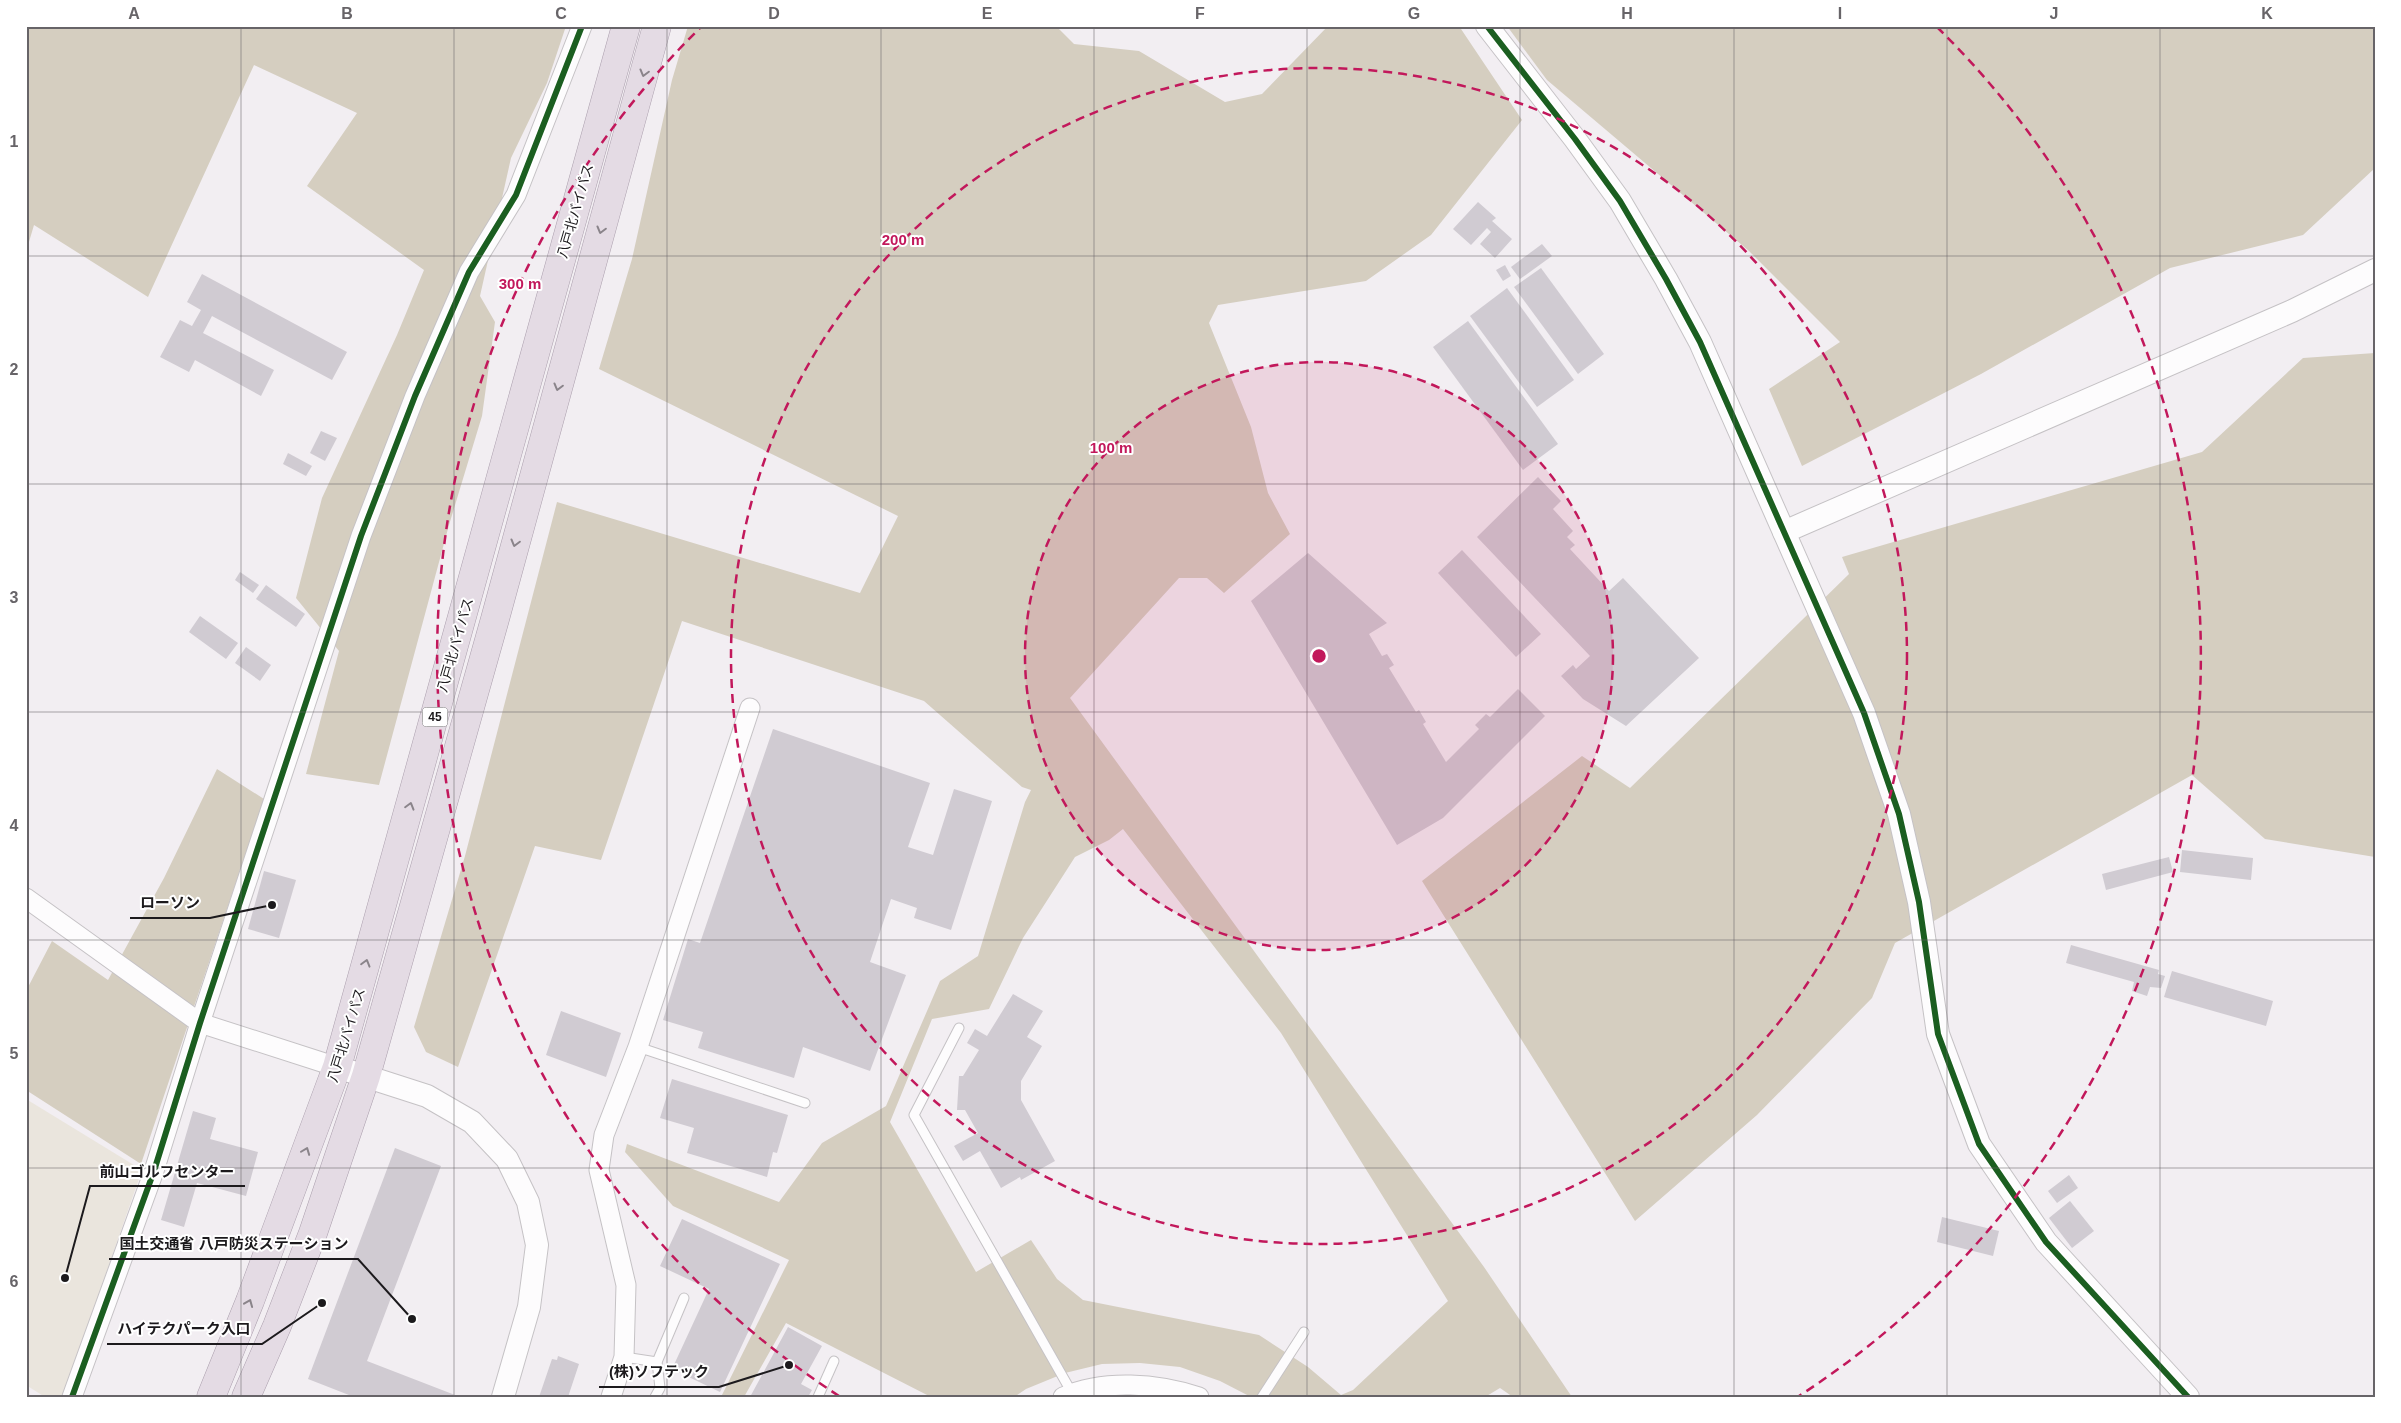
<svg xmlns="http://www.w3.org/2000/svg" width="2401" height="1423" font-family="Helvetica,'Noto Sans JP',sans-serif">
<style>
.green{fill:#eae5dd}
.forest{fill:#d5cec0;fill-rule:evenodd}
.building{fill:#d0cbd2}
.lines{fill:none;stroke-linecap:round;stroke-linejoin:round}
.service-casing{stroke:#c5c2c5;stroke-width:11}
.minor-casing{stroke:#c5c2c5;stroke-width:21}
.tertiary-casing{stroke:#c5c2c5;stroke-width:24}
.trunk-casing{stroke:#ab9fad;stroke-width:29}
.service{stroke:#fdfcfd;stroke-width:9}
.minor{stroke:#fdfcfd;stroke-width:19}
.tertiary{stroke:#fdfcfd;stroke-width:22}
.trunk{stroke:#e4dbe4;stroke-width:28}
.cycleway-casing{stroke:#fff;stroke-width:9}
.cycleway{stroke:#1b5e20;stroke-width:6}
.oneway{stroke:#8a848a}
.grid{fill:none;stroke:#676468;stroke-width:1;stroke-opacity:0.55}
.ring{fill:none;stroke:#c2185b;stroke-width:2.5;stroke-dasharray:9 6}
.labels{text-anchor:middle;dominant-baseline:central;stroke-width:4;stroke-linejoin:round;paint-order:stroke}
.shield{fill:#fff;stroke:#605f61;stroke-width:1}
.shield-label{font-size:12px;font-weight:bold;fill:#1c1a1d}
.street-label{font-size:14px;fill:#1c1a1d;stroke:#fff}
.centre{fill:#c2185b;stroke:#fff;stroke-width:2.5}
.ring-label{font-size:15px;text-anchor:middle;font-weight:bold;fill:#c2185b;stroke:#fff;stroke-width:4;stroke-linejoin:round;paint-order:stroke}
.leader{fill:none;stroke:#1c1a1d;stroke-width:2}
.callout-dot{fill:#1c1a1d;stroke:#fff;stroke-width:2}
.callout-label{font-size:15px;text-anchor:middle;font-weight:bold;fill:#1c1a1d;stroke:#fff;stroke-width:4;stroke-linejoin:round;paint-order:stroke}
.neatline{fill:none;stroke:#676468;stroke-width:2}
.grid-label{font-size:16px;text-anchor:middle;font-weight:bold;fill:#676468}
</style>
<rect width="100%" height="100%" fill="#f2eef2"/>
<polygon class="green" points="26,1099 142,1170 63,1397 45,1397 26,1385"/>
<g class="forest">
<polygon points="26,26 566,26 547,83 511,158 480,296 495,322 482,416 449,525 379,785 306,774 339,651 296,598 322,498 397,335 424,270 307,186 357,113 254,65 148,297 34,225 26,252"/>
<path d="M688,26H1056L1074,44L1139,51L1225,102L1262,94L1328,26H1459L1522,120L1431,235L1366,281L1218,305L1209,323L1251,427L1268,493L1290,534L1224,593L1207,578H1179L1070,698L1484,1267L1572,1397H1513L1500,1388L1485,1397H1251L1220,1381L1180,1367L1140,1363L1102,1364L1065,1373L1026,1389L1014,1397H931L786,1323L744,1397H721L789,1260L673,1206L625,1152L627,1144L779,1202L822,1143L886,1106L940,981L978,956L1025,802L1031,790L1022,787L924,701L682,621L601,860L535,846L458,1067L426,1052L414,1027L465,856L557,502L860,593L898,516L599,369L632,259L672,80ZM1123,829L1281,1033L1448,1301L1353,1390L1341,1395L1308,1367L1259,1335L1083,1300L1057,1279L1031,1240L976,1272L890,1122L932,1019L989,1009L1023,938L1075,857L1109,840Z"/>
<polygon points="1507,26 2375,26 2375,168 2303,235 2170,268 1981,374 1802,466 1769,389 1840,342 1749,251 1547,80"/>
<polygon points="2375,353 2375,857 2265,839 2192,775 1895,943 1872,998 1757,1115 1635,1221 1422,881 1582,756 1630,788 1849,574 1842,557 2202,452 2303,358"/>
<polygon points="217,769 264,799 141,1164 26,1090 26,991 52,941 108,980 164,878"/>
</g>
<g class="building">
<polygon points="1478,202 1496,218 1492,221 1512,239 1495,258 1480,244 1491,232 1487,228 1471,245 1453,229"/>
<polygon points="1542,244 1552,256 1520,279 1511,267"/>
<polygon points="1505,265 1511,276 1503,281 1496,270"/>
<polygon points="1541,268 1604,354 1578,374 1514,287"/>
<polygon points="202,274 347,352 332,380 212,316 203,333 274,370 261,396 195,360 189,372 160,357 180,320 192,326 201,310 187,302"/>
<polygon points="1507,288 1574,380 1537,407 1470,316"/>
<polygon points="1468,321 1558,444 1523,470 1433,347"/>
<polygon points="321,431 337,438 325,461 310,453"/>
<polygon points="288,453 312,466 306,476 283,464"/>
<polygon points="1538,477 1561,501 1553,509 1573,531 1567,537 1575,545 1570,549 1609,591 1623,578 1699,658 1626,726 1583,699 1561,676 1573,665 1576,669 1590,656 1477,537"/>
<polygon points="1462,550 1541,634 1516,657 1438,573"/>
<polygon points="1308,553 1387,623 1369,634 1382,656 1387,654 1394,665 1389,668 1416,712 1419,710 1426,722 1423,724 1446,762 1479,729 1475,725 1486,714 1490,717 1518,689 1545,716 1443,818 1397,845 1251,601"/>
<polygon points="240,572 259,585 253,593 235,580"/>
<polygon points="266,585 305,614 296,627 256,599"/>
<polygon points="200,616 238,643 226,659 189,632"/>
<polygon points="246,647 271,665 260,681 235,663"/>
<polygon points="773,729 930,783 908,847 933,855 954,789 992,801 951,930 914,918 917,908 891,899 870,962 906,975 870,1071 803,1047 794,1078 698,1048 703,1032 663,1020 688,939 700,943"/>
<polygon points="2182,850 2253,858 2251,880 2180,872"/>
<polygon points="2169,857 2173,872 2106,890 2102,874"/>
<polygon points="264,871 296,880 279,938 248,929"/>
<polygon points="2071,945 2159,970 2158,974 2165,976 2161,988 2150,987 2147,996 2132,991 2134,982 2066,963"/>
<polygon points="2172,971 2273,1001 2266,1026 2164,997"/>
<polygon points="1013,994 1043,1011 1027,1037 1042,1046 1021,1081 1021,1100 1055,1161 1021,1180 1020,1177 1001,1188 980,1151 963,1161 954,1146 978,1133 965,1110 957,1110 959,1076 963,1076 979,1050 967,1043 975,1029 987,1036"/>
<polygon points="561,1011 621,1033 606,1077 546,1055"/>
<polygon points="672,1079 788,1115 777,1153 773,1152 767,1177 687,1153 694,1128 660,1118"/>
<polygon points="193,1111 216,1118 210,1139 258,1152 246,1196 197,1183 184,1227 161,1220"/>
<polygon points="395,1148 441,1166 367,1361 455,1395 454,1397 354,1397 308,1379"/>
<polygon points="2069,1175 2078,1188 2057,1203 2048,1191"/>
<polygon points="2070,1201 2094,1231 2072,1248 2049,1218"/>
<polygon points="1942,1217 1999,1231 1993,1256 1937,1242"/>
<polygon points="682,1219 780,1264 720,1392 672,1369 709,1289 660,1266"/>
<polygon points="788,1327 822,1346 801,1384 812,1390 808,1397 750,1397"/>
<polygon points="558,1356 579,1364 568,1397 539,1397 552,1359 557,1360"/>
</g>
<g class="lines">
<g class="service-casing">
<g id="service">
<polyline points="959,1028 914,1115 1072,1393"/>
<polyline points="638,1047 805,1103"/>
<polyline points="624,1357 657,1362"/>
<polyline points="655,1397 660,1388 657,1362 684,1298"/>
<polyline points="818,1397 834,1361"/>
<polyline points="1262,1397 1304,1332"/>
</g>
</g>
<g class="minor-casing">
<g id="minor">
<polyline points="26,898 200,1023 337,1067"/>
<polyline points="72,1397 154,1171 200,1023 361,536 415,396 469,272 516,195 582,26"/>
<polyline points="611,1397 624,1357 626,1285 599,1170 604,1135 638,1047 750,708"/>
<path d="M1063,1397C1104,1379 1157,1383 1199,1397"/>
</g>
</g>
<g class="tertiary-casing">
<g id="tertiary">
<polyline points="1487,26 1575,139 1620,201 1666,279 1700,342 1864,713 1899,814 1919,902 1938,1034 1979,1144 2046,1242 2188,1397"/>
<polyline points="1784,532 2292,311 2375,270"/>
<polyline points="337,1067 427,1096 472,1122 507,1159 528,1202 537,1245 529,1307 503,1397"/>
</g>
</g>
<g class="trunk-casing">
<g id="trunk">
<polyline points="211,1397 250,1301 337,1067 626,26"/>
<polyline points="246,1397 277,1326 313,1233 366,1076 495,619 657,26"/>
</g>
</g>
<use href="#service" class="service"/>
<use href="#minor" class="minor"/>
<use href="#tertiary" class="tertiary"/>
<use href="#trunk" class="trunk"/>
<g class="cycleway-casing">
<g id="cycleway">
<polyline points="1487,26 1575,139 1620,201 1666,279 1700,342 1864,713 1899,814 1919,902 1938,1034 1979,1144 2046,1242 2188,1397"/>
<polyline points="72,1397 154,1171 200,1023 361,536 415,396 469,272 516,195 582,26"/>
</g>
</g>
<use href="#cycleway" class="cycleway"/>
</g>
<defs><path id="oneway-chevron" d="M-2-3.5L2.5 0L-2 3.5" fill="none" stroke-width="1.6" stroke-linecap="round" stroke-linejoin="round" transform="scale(1.25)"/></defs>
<g class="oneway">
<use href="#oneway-chevron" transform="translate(644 73) rotate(105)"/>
<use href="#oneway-chevron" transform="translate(601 230) rotate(105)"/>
<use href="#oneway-chevron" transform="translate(558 387) rotate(105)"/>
<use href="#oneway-chevron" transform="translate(515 543) rotate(105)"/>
<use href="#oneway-chevron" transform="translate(410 806) rotate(-74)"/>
<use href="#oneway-chevron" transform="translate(366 963) rotate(-74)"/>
<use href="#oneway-chevron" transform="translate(306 1151) rotate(-69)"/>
<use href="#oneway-chevron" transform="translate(249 1303) rotate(-68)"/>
</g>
<path class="grid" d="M241,26V1397M454,26V1397M667,26V1397M881,26V1397M1094,26V1397M1307,26V1397M1520,26V1397M1734,26V1397M1947,26V1397M2160,26V1397M26,256H2375M26,484H2375M26,712H2375M26,940H2375M26,1168H2375"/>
<circle cx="1319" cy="656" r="294" fill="#c2185b" fill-opacity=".12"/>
<g class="ring">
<circle cx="1319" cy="656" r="294"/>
<circle cx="1319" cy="656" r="588"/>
<path d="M839 1396A882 882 0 0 1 701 27M1937 27A882 882 0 0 1 1799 1396"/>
</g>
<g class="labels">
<rect class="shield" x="422.5" y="707.5" width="25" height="19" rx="4"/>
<g class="shield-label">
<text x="435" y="717">45</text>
</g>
<g class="street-label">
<text transform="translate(575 211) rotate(-74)">八戸北バイパス</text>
<text transform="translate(455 645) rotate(-74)">八戸北バイパス</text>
<text transform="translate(346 1035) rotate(-73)">八戸北バイパス</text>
</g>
</g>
<circle cx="1319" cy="656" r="8" class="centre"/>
<g class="ring-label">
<text x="903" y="245">200 m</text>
<text x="520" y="289">300 m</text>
<text x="1111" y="453">100 m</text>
</g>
<path class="leader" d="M272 905L210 918H130M65 1278L90 1186H245M412 1319L358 1259H109M322 1303L262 1344H107M789 1365L719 1387H599"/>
<g class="callout-dot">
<circle cx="272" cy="905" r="5"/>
<circle cx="65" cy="1278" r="5"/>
<circle cx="412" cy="1319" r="5"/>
<circle cx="322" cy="1303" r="5"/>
<circle cx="789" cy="1365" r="5"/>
</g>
<g class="callout-label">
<text x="170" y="908">ローソン</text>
<text x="167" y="1177">前山ゴルフセンター</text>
<text x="234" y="1249">国土交通省 八戸防災ステーション</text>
<text x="184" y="1334">ハイテクパーク入口</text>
<text x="659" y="1377">(株)ソフテック</text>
</g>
<rect width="2401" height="1423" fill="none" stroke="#ffffff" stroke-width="55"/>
<rect x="28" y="28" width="2346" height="1368" class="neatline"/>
<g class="grid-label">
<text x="134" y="19">A</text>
<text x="347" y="19">B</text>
<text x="561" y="19">C</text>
<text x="774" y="19">D</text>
<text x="987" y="19">E</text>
<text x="1200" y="19">F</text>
<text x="1414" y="19">G</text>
<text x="1627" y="19">H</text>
<text x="1840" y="19">I</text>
<text x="2054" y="19">J</text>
<text x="2267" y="19">K</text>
<text x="14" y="147">1</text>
<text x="14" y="375">2</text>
<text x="14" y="603">3</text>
<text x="14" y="831">4</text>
<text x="14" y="1059">5</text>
<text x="14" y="1287">6</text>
</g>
</svg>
